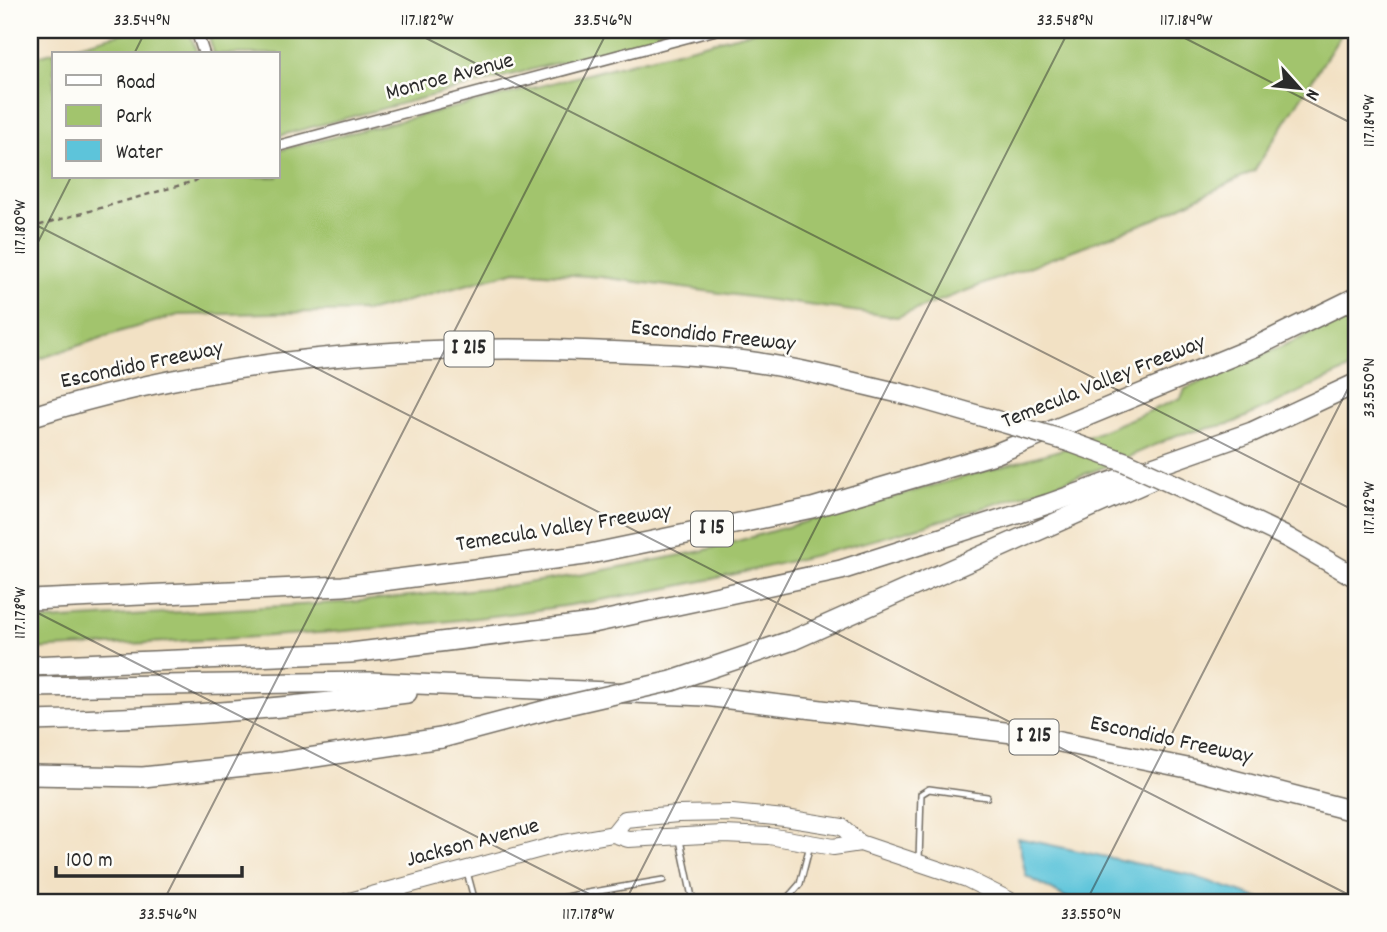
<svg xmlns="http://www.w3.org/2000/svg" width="1387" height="932" font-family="Dekko,sans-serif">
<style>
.green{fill:#a2c46d;stroke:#66784c;stroke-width:2}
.water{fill:#5dc4da;stroke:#447882;stroke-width:2}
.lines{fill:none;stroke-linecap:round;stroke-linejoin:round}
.service-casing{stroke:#716b61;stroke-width:8}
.minor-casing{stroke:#716b61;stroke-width:13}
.secondary-casing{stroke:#716b61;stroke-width:18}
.motorway-casing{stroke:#716b61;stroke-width:22}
.path{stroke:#716b61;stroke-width:2.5;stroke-dasharray:5 5;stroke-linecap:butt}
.service{stroke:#fff;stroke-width:5}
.minor{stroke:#fff;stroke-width:10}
.secondary{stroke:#fff;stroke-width:16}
.motorway{stroke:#fff;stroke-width:19}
.motorway-bridge-casing{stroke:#716b61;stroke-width:22;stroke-linecap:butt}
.motorway-bridge{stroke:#fff;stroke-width:19}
.ticks{fill:none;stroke:#2b2b2b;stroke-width:2;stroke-opacity:0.45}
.labels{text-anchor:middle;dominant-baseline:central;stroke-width:5;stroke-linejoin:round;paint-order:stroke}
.shield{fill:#fdfcf7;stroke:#6a6a68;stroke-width:2}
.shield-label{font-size:21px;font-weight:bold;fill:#2b2b2b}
.street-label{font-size:23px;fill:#2b2b2b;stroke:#fdfcf7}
.neatline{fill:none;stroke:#2b2b2b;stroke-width:2.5}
.ticks-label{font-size:18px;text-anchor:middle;fill:#2b2b2b}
</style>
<rect width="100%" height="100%" fill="#fdfcf7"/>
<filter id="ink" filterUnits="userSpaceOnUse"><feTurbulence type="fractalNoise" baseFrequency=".0143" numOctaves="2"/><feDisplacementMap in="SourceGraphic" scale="14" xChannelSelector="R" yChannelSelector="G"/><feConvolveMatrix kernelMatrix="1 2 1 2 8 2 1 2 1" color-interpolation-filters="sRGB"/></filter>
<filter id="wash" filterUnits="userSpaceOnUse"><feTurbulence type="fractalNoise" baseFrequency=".00686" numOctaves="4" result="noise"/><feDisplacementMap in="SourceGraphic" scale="28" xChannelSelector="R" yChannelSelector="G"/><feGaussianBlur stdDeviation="1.57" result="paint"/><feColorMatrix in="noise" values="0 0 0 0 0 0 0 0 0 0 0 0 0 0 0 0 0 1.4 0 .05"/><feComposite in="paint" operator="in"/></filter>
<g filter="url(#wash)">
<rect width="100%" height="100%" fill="#f2e1c4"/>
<g class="green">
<polygon points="134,30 189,30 197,54 54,54 54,177 194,177 195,180 204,177 278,177 280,150 509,94 759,30 1344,30 1254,171 1155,219 897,317 601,277 516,271 371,311 179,315 122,331 30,362 30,58"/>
<polygon points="207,30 683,30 278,136 278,54 214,54"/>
<polygon points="1357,310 1357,365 1233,423 1177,435 1126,458 1075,442 1181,398 1185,389 1301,338"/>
<path d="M1070,447L1116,463C907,539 690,593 468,619C323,636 176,641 30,649V621L351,602L508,586L584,574L702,551Z"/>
</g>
<polygon class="water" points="1018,838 1190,875 1270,902 1074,902 1026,876"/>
</g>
<g filter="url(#ink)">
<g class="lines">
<g class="service-casing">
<g id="service">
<polyline points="680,840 693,902"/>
<polyline points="919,861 921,794 929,789 987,797"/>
<polyline points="467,872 475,902"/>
<polyline points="545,902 576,895"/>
<polyline points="578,902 576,895 663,880"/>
<polyline points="784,902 800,884 810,845"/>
</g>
</g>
<g class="minor-casing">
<g id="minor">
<polyline points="196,30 204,54"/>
<polyline points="278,146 714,30"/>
</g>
</g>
<g class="secondary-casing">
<g id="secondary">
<polyline points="613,834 625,819 678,814 732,813 785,818 842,827 860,843"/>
<polyline points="346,902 563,843 613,834 628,839 723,834 769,836 833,847 860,843 967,879 1013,902"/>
</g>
</g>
<g class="motorway-casing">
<g id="motorway">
<path d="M30,417C212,359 408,343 599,351C648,353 697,354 746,361C802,369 857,383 911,396"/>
<polyline points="1230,510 1288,538 1357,578"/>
<polyline points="30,600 343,586 585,555 812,508 995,454 1257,346 1357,297"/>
<polyline points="793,640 1156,478"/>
<polyline points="30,666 351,653 593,623 841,570 1048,504 1252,432 1357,383"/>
<polyline points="30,687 370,682 705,696 1021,734 1187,768 1357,812"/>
<path d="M30,721C156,719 282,709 407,693"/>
<polyline points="30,775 143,777 282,762 441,738"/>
</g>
</g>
<polyline class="path" points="30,228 195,181 201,177"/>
<use href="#service" class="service"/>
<use href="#minor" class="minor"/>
<use href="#secondary" class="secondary"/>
<use href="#motorway" class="motorway"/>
<g class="motorway-bridge-casing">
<g id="motorway-bridge">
<polyline points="911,396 1067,441 1125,462 1230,510"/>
<polyline points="441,738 554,708 672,681 793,640"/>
</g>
</g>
<use href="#motorway-bridge" class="motorway-bridge"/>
</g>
</g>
<path class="ticks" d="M410,30L1357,512M1169,30L1357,126M134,54L146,30M30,222L1357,899M30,258L71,177M30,609L605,902M163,902L608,30M625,902L1069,30M1086,902L1357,371"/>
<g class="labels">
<g class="shield">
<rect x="444.5" y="331.5" width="49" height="35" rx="5"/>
<rect x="691" y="511.5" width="42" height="35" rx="5"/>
<rect x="1009.5" y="719.5" width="49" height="35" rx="5"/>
</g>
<g class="shield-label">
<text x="469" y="349">I 215</text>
<text x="712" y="529">I 15</text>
<text x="1034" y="737">I 215</text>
</g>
<g class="street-label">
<text transform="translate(450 78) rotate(-15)">Monroe Avenue</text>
<text transform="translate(713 337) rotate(6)">Escondido Freeway</text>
<text transform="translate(142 366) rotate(-12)">Escondido Freeway</text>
<text transform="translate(1104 383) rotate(-22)">Temecula Valley Freeway</text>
<text transform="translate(564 529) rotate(-9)">Temecula Valley Freeway</text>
<text transform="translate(1171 741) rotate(12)">Escondido Freeway</text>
<text transform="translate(473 844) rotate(-15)">Jackson Avenue</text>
</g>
</g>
<rect width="1387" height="932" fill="none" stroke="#fdfcf7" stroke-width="77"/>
<rect x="52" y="52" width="228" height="126" fill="#fdfcf7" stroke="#a9a8a5" stroke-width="2"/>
<rect x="66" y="75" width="35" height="10" fill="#ffffff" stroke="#a9a8a5" stroke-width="2"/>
<text x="116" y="88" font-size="21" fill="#2b2b2b">Road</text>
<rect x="66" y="105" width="35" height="21" fill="#a2c46d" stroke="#a9a8a5" stroke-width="2"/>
<text x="116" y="122" font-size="21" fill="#2b2b2b">Park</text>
<rect x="66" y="140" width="35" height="21" fill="#5dc4da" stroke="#a9a8a5" stroke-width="2"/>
<text x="116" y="158" font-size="21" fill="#2b2b2b">Water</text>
<g transform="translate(1299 88) rotate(117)" stroke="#fdfcf7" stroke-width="5" paint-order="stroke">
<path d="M0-5L12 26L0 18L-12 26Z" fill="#2b2b2b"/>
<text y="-10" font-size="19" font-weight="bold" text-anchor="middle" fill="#2b2b2b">N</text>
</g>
<path d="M56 866v10h186v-10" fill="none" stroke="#2b2b2b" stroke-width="3.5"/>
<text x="66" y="866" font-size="21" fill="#2b2b2b" stroke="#fdfcf7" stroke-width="5" paint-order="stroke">100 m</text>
<rect x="38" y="38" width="1310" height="856" class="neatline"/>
<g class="ticks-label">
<text x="142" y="25">33.544°N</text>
<text x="427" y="25">117.182°W</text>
<text x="603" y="25">33.546°N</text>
<text x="1065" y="25">33.548°N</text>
<text x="1186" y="25">117.184°W</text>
<text transform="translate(1368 121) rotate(-90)" y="6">117.184°W</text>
<text transform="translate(19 227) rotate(-90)" y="6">117.180°W</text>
<text transform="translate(1368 388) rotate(-90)" y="6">33.550°N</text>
<text transform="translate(1368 508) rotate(-90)" y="6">117.182°W</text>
<text transform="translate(19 613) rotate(-90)" y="6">117.178°W</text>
<text x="168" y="919">33.546°N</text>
<text x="588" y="919">117.178°W</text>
<text x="1091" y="919">33.550°N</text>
</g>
</svg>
